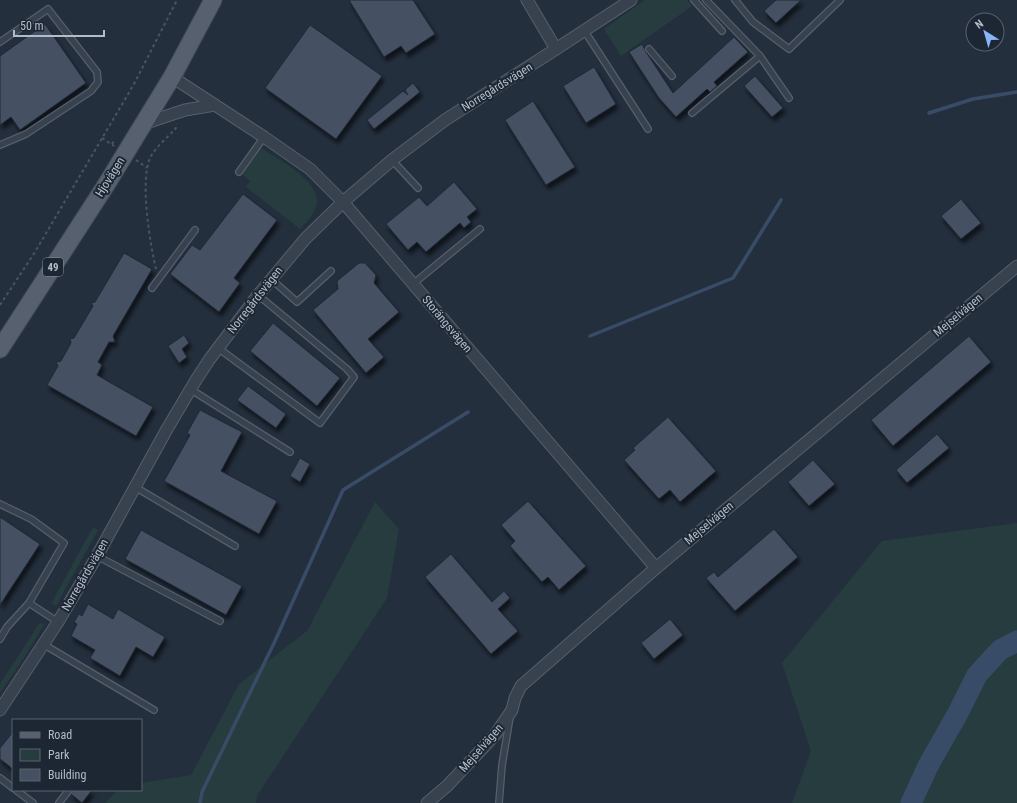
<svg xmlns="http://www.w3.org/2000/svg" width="1017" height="803" font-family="'Roboto Condensed',sans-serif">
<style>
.green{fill:#263c3f}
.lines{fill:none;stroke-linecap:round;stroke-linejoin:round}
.stream{stroke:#394c67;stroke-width:3.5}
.river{stroke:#394c67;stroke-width:21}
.building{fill:#455162;stroke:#1f2835;filter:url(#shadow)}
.lane-casing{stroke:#565f6c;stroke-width:8}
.street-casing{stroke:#565f6c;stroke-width:13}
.primary-casing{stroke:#414a57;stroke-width:19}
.path{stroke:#44595c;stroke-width:2;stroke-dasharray:3 3;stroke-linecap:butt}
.lane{stroke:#38414e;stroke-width:5.5}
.street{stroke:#38414e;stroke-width:11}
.primary{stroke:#56606e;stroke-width:17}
.labels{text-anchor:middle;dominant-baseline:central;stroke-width:4;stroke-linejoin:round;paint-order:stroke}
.shield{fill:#1d2633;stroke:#878f9c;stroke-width:1}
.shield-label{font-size:11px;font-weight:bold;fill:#b4bcc9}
.street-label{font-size:12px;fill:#b4bcc9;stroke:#1d2633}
</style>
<defs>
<filter id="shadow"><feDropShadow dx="2.5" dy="4.5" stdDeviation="2" flood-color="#0009"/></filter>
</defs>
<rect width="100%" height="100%" fill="#242f3e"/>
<g class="green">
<polygon points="645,0 687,0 692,6 621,56 604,29"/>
<path d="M261,148C278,159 319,180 317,203C316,213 306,222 300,229L246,187L250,181L242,174Z"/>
<polygon points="375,502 399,529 387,598 257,796 256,803 105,803 118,790 141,790 141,783 191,775 239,684 307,631"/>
<polygon points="1017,523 1017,803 792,803 811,751 782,663 882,541"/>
<polygon points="93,527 98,530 56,606 51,604"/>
<polygon points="42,623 44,625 25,656 0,693 0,684 39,624"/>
</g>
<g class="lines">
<g class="stream">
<polyline points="929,113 973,99 1017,92"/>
<polyline points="590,336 733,278 781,200"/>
<polyline points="200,803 202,792 275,641 343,490 468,412"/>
</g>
<polyline class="river" points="911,803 928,766 958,713 977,675 1000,650 1017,641"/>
</g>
<g class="building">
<polygon points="349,0 413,0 435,34 406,53 401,46 384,57"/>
<polygon points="776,0 801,0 776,23 764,11"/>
<polygon points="45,24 86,83 20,130 11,117 0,125 0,56"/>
<polygon points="310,25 382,76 336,139 265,88"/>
<polygon points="734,37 748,52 714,82 717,86 710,92 707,89 676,117 659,98 629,52 642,44 646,52 673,93"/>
<polygon points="594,67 616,104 586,123 563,86"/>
<polygon points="755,76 783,108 772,117 744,86"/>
<polygon points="413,83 420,92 374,129 367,120 403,91 408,95 405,90"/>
<polygon points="533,101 575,167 546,185 505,120"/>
<polygon points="454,182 477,209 467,217 471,222 464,228 460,223 426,252 417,242 408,250 386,224 419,197 427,206"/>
<polygon points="243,194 277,220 234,278 240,283 219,312 170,274 192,245 200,250"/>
<polygon points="961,199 981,223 961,239 941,216"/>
<polygon points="124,253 152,269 113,336 115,342 109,342 98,362 102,365 97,375 153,407 136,436 47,385 58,366 56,362 61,361 71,343 70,339 74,338 93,306 91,303 95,302"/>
<polygon points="359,263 365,263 376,275 374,283 399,312 368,339 384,357 366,373 313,310 338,289 337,281"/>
<polygon points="273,323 340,378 317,406 250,351"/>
<polygon points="184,335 189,343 182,349 187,357 179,363 168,346"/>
<polygon points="969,336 991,362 893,446 871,420"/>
<polygon points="248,386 286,414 276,428 237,400"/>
<polygon points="200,410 242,432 221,471 277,501 259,534 164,481 190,435 187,433"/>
<polygon points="668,417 716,471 680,502 670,490 659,499 624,460 635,450 633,448"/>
<polygon points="937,434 949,448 907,483 896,470"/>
<polygon points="300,458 310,464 300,482 290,476"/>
<polygon points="813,460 835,484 809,506 788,482"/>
<polygon points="528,501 586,566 559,590 548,577 542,582 510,546 515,541 501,525"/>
<polygon points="0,517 40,544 0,605"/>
<polygon points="774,529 798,557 735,611 706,578 714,572 718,577"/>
<polygon points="141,530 242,586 226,615 125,559"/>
<polygon points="451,554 492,602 504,591 510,598 498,609 518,631 491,654 425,577"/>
<polygon points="88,604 113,619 118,609 165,637 153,657 136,647 120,676 90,658 95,650 71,636 77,624 74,622 79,614 82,616"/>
<polygon points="670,619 683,635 654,659 641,643"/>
<polygon points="13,732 13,769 0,759 0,748"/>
<polygon points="73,790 92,790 82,803 71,794"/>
</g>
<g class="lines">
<g class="lane-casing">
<g id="lane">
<polyline points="694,0 722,31"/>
<polyline points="706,0 760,56 789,98"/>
<polyline points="735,0 753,22 789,49 840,0"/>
<polyline points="584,30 648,129"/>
<polyline points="0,42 48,9 97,72 98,82 91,91 26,134 0,145"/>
<polyline points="649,49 672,76"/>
<polyline points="692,113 760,56"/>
<polyline points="392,160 418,188"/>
<polyline points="239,172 264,137"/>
<polyline points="271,279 297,302 331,271"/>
<polyline points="413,284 480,229"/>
<polyline points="152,288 195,230"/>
<polyline points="218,348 320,423 354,377 347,369 258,295"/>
<polyline points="190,389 290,452"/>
<polyline points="135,487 235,546"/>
<polyline points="0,504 31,519 64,543 29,603 7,627 0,639"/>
<polyline points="97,556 220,621"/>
<polyline points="29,603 58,622"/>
<polyline points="43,644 154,710"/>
<polyline points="0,778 13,788"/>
<polyline points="16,790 33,803"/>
<polyline points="59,803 69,790"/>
<polyline points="499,803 502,765 510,717"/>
</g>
</g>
<g class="street-casing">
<g id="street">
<polyline points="527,0 556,49"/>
<polyline points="172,77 264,137 310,169 343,202 656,568"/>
<polyline points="143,124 185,110 215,105"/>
<polyline points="0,710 58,622 97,556 167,429 196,380 209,360 258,295 306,238 343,202 392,160 445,120 556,49 631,0"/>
<polyline points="427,803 447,786 495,735 512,710 515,698 521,686 656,568 1017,266"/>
</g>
</g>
<g class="primary-casing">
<polyline id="primary" points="0,349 106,185 172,77 213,0"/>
</g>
<g class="path">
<polyline points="102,138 114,146"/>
<polyline points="112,144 115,139"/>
<polyline points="136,160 147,168"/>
<path d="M156,269C150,244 139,178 151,156C157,146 168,137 176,128L177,124"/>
<polyline points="0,305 35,252 134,84 177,0"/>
</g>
<use href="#lane" class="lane"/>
<use href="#street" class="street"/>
<use href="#primary" class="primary"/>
</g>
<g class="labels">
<rect class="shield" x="43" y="258" width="20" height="18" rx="3"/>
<g class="shield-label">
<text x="53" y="267">49</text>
</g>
<g class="street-label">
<text transform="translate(497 87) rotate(-32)">Norregårdsvägen</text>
<text transform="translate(110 177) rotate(-58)">Hjovägen</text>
<text transform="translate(255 300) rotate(-52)">Norregårdsvägen</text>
<text transform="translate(958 315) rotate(-40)">Mejselvägen</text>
<text transform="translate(447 324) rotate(50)">Storängsvägen</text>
<text transform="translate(709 523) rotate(-40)">Mejselvägen</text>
<text transform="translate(85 575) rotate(-60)">Norregårdsvägen</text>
<text transform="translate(481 748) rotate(-49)">Mejselvägen</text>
</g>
</g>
<rect x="12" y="719" width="130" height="72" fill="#1d2633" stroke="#59626f"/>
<rect x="20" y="732" width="20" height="6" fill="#56606e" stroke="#59626f"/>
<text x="48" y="739" font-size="12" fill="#b4bcc9">Road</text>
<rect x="20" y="749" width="20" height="12" fill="#263c3f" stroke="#59626f"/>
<text x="48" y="759" font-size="12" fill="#b4bcc9">Park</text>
<rect x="20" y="769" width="20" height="12" fill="#455162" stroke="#59626f"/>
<text x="48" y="779" font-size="12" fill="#b4bcc9">Building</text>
<g transform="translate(985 32) rotate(323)"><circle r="19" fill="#1d2633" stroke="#59626f"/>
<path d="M0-3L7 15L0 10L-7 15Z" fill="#8ab4f8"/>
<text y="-6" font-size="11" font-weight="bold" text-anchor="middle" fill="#b4bcc9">N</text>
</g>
<path d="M14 30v6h90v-6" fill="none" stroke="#b4bcc9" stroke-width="2"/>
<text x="20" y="30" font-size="12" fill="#b4bcc9" stroke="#1d2633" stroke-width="3" paint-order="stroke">50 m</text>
</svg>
